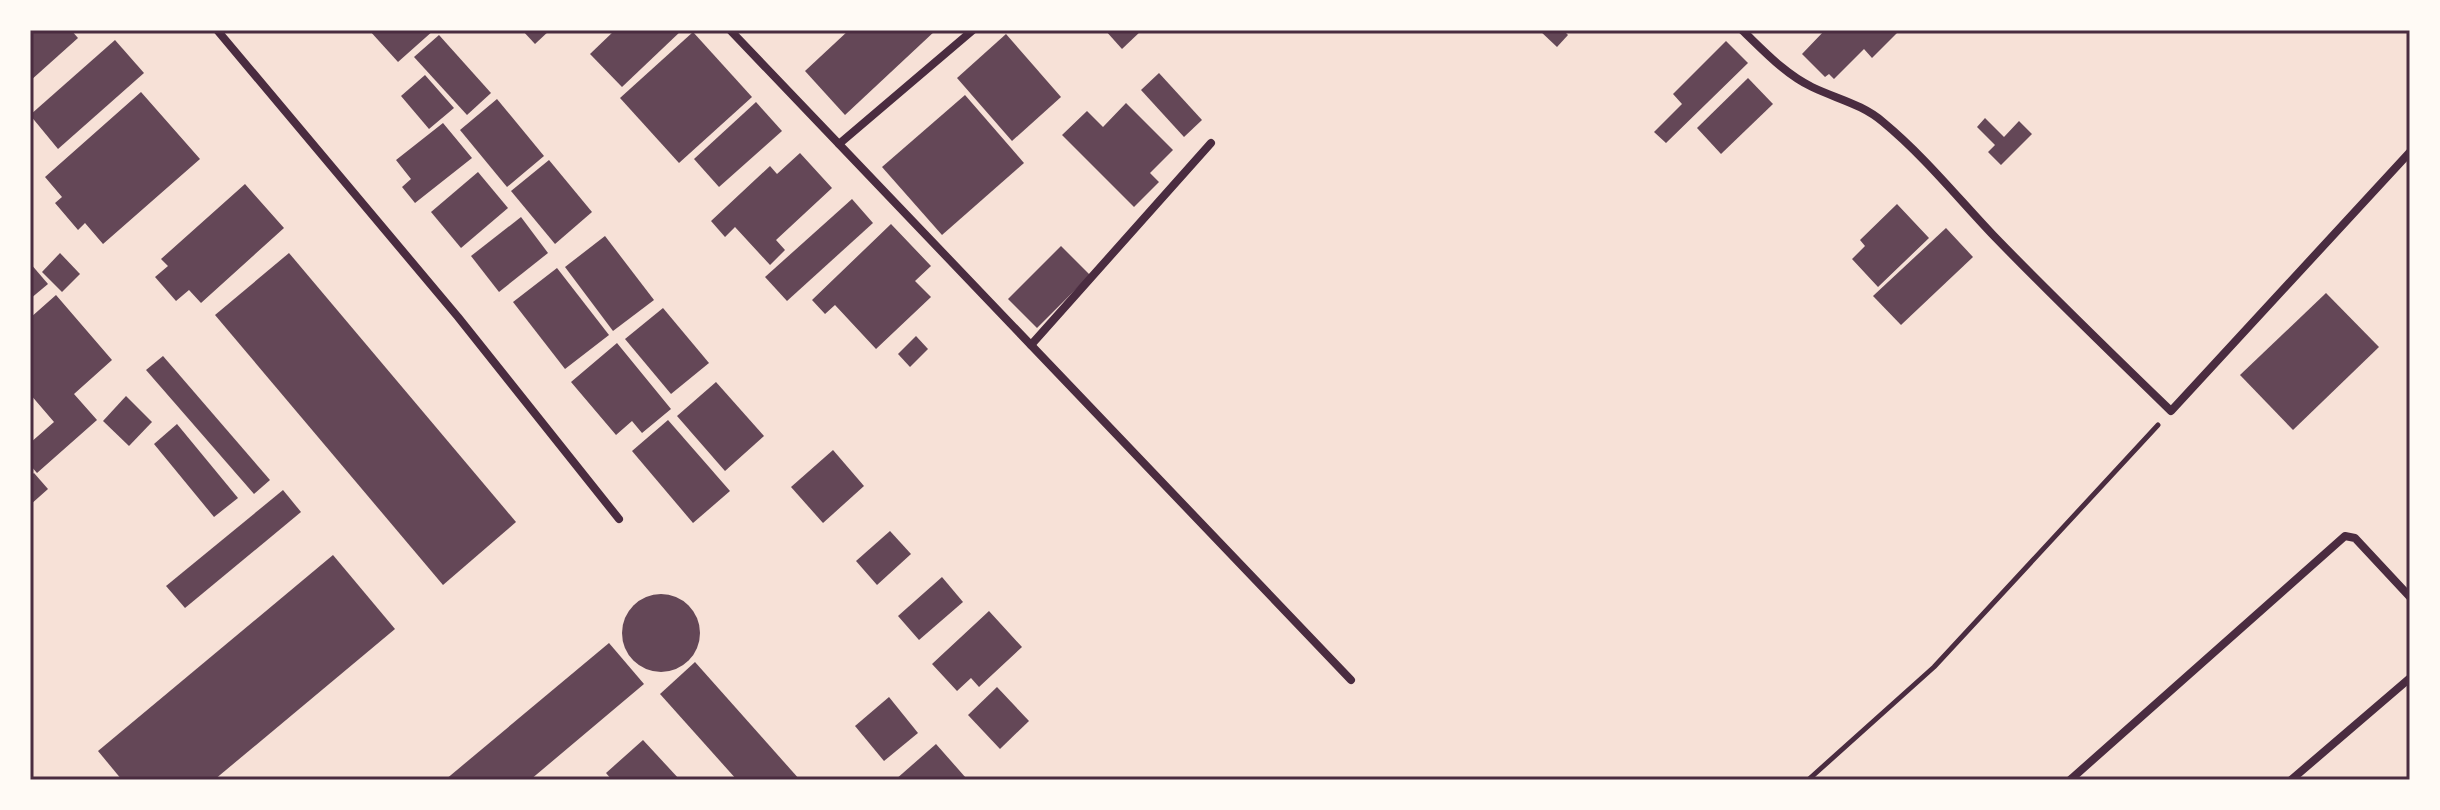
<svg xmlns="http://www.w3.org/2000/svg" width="2440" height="810" font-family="Manrope,sans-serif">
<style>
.building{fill:#644757}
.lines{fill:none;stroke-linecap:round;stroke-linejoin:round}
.path{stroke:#4a2c40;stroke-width:5}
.minor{stroke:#4a2c40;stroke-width:8}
.neatline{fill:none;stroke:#4a2c40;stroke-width:3}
</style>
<rect width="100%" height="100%" fill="#f7e1d7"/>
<g class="building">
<polygon points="30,30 71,30 78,38 30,81"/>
<polygon points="369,30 434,30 398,62"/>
<polygon points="522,30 550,30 535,44"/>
<polygon points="615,30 682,30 622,87 590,54"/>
<polygon points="849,30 936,30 845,115 805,71"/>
<polygon points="1105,30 1142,30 1122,49"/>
<polygon points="1539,30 1563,30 1568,35 1557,47"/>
<polygon points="1825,30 1900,30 1872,58 1864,49 1834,79 1829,74 1825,77 1802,54"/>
<polygon points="693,32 752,97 679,163 620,98"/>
<polygon points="1006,34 1061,97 1012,141 957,78"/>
<polygon points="439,35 491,93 467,115 414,57"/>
<polygon points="115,40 144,73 58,149 30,115"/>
<polygon points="1726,41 1748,63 1666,143 1654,132 1682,104 1673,94"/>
<polygon points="1159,73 1202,120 1184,137 1141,90"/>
<polygon points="425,75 454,108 429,129 401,96"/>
<polygon points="1748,78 1773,104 1721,154 1697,128"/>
<polygon points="141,92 200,159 103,244 85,223 78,230 55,203 62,197 45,177"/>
<polygon points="965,95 1024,163 942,235 882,167"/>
<polygon points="497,99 544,156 507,187 460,130"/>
<polygon points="756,102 782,131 719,187 694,159"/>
<polygon points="1126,103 1173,150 1150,173 1159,182 1134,207 1062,135 1087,111 1103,127"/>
<polygon points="1985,118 2004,137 2019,121 2032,134 2001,165 1988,152 1995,145 1977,127"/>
<polygon points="443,123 472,158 415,203 402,187 411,179 396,160"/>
<polygon points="800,153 832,188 776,240 785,250 770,265 735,227 725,237 711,221 770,166 777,174"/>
<polygon points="549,160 592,212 555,244 511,191"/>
<polygon points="478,172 508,208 461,248 431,212"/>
<polygon points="245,184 284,228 201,303 189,290 176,301 155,277 168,266 161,259"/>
<polygon points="852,199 873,223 787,301 765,277"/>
<polygon points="1897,204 1929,238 1878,287 1852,259 1865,246 1860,240"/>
<polygon points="521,217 548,253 499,292 471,256"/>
<polygon points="891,224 931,266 915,281 931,297 876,349 835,305 825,314 812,300"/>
<polygon points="1946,228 1973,257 1901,325 1873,296"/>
<polygon points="605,236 654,300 613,331 565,267"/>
<polygon points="1061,246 1090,275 1037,328 1008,299"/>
<polygon points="60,253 80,274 62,292 42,272"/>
<polygon points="289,253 516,522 443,585 215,315"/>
<polygon points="30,263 48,284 30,299"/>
<polygon points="557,268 609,335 565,369 513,302"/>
<polygon points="2326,293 2379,347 2293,430 2240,375"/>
<polygon points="56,295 112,360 74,394 97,420 37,473 30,465 30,443 54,422 30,394 30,318"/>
<polygon points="663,308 709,363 671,394 625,339"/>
<polygon points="916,336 928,349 910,367 898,354"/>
<polygon points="617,343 671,409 642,433 632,421 616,435 571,382"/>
<polygon points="163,356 270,480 254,494 146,370"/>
<polygon points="716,382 764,436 725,471 677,416"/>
<polygon points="126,396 152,422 129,446 103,421"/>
<polygon points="668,420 730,491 693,523 632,451"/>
<polygon points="177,424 238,498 214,517 154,444"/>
<polygon points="833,450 864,486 823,523 791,487"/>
<polygon points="34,473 48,489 30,505 30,476"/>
<polygon points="283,490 301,512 185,608 166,586"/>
<polygon points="890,531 911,554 877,585 856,561"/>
<polygon points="333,555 395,629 214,780 122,780 98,751"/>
<polygon points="942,577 963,602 919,640 898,616"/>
<circle cx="661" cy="633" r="39"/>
<polygon points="989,611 1022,647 979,687 971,678 957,691 932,664"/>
<polygon points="609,643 644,684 530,780 445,780"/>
<polygon points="695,662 800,780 737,780 660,694"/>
<polygon points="997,687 1029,721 1000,749 968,715"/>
<polygon points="889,697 918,733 884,761 855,726"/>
<polygon points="643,740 680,780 612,780 606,773"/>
<polygon points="936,744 966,778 964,780 895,780"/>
</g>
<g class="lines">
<polyline class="path" points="1808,780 1934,667 2158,425"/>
<g class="minor">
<polyline points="217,30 458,317 619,519"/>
<polyline points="730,30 1351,680"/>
<path d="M1742,30C1764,51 1785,74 1812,87C1837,99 1862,104 1883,122C1924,156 1957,197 1993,235C2051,295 2111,353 2171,411L2410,152"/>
<polyline points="839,144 973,30"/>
<polyline points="1031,345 1211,143"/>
<polyline points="2070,780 2345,536 2355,538 2410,597"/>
<polyline points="2291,780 2410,678"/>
</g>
</g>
<rect width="2440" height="810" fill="none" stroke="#fffaf5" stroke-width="64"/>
<rect x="32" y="32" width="2376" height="746" class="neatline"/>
</svg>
